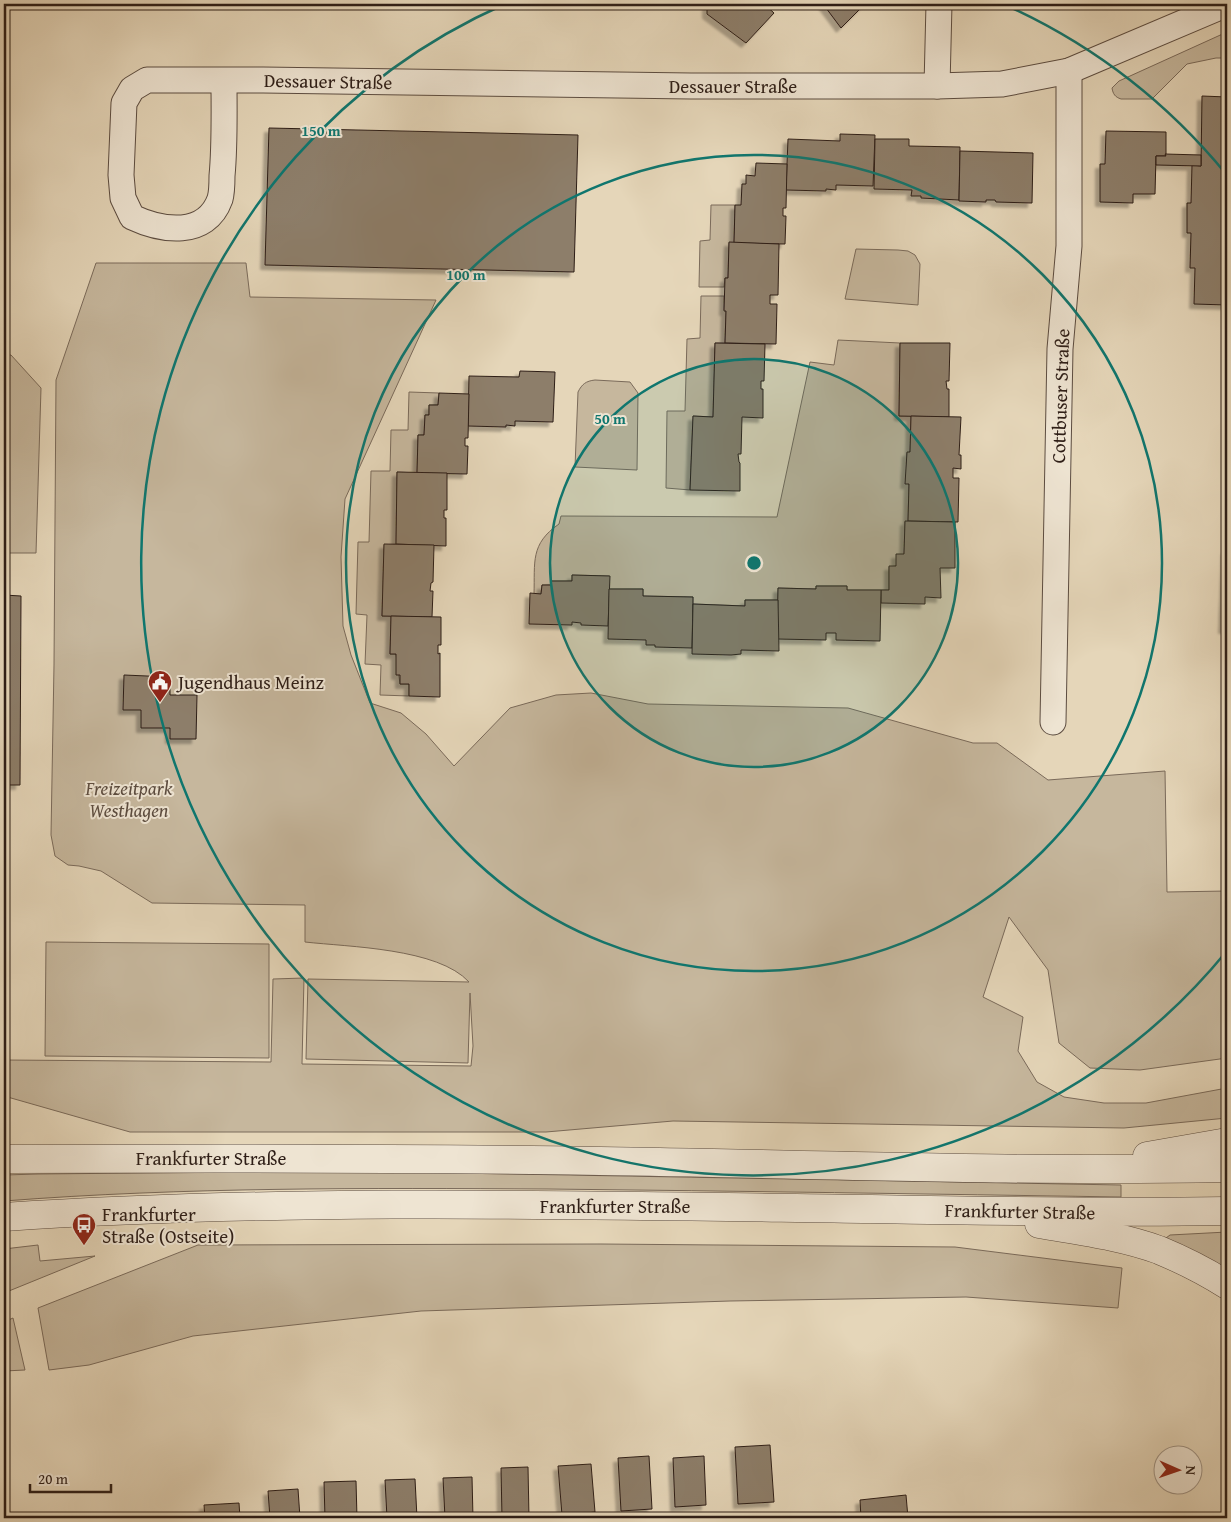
<svg xmlns="http://www.w3.org/2000/svg" width="1231" height="1522" font-family="'Gentium Book Plus',serif">
<style>
.green{fill:#c6b79d;stroke:#7a6a5a}
.building{fill:#8d7e6b;stroke:#2e1e17;filter:url(#shadow)}
.lines{fill:none;stroke-linecap:round;stroke-linejoin:round}
.minor-casing{stroke:#5c4c40;stroke-width:27}
.tertiary-casing{stroke:#5c4c40;stroke-width:29}
.minor{stroke:#eee4d2;stroke-width:25}
.tertiary{stroke:#eee4d2;stroke-width:28}
.ring{fill:none;stroke:#0f766e;stroke-width:2.5}
.labels{text-anchor:middle;dominant-baseline:central;stroke-width:4;stroke-linejoin:round;paint-order:stroke}
.street-label{font-size:19px;fill:#2e1e17;stroke:#eee4d2}
.poi-label{font-size:19px;fill:#2e1e17;stroke:#eee4d2;text-anchor:start}
.park-label{font-size:19px;font-style:italic;fill:#5c4c3f;stroke:#eee4d2}
.centre{fill:#0f766e;stroke:#eee4d2;stroke-width:2.5}
.ring-label{font-size:15px;text-anchor:middle;font-weight:bold;fill:#0f766e;stroke:#eee4d2;stroke-width:4;stroke-linejoin:round;paint-order:stroke}
</style>
<defs>
<filter id="shadow"><feDropShadow dx="-4.5" dy="4.5" stdDeviation="1" flood-color="#0004"/></filter>
</defs>
<rect width="100%" height="100%" fill="#e5d6b9"/>
<filter id="stains"><feTurbulence type="fractalNoise" baseFrequency=".004" numOctaves="4"/><feColorMatrix values="0 0 0 0 .2 0 0 0 0 .09 0 0 0 0 .02 0 0 0 .5 -.17"/></filter>
<radialGradient id="worn" r=".72"><stop offset=".6" stop-color="#630" stop-opacity="0"/><stop offset="1" stop-color="#630" stop-opacity=".3"/></radialGradient>
<g class="green">
<path d="M1227,32V58H1216L1187,64L1152,99H1121C1115,97 1113,94 1112,88L1119,81Z"/>
<polygon points="711,205 735,205 734,243 729,243 728,278 725,278 724,287 699,287 700,241 710,240"/>
<polygon points="856,249 898,250 908,251 915,255 920,264 918,305 845,299"/>
<path d="M96,263H246L250,297L436,300L345,499L341,557L343,626L351,655L370,703L401,713L426,734L454,766L510,708L556,695L591,693L648,704L848,708L973,743H997L1048,780L1165,771L1167,892L1227,891V1058L1140,1070L1090,1068L1059,1043L1048,970L1009,917L983,997L1023,1017L1018,1051L1037,1082L1064,1097L1104,1103H1146L1227,1088V1118L1124,1128L673,1121L546,1132H130L4,1096V1060L271,1062L273,979L304,978L302,1064L471,1066L473,1046L470,993L468,1063L306,1059L308,979L469,982C438,948 349,947 305,942V905L152,903L101,871L79,866L68,865L55,856L51,835L54,665L56,380Z"/>
<polygon points="701,296 724,296 724,310 726,311 725,343 715,343 713,417 693,416 690,490 666,488 667,411 685,411 687,339 700,338"/>
<path d="M838,340L900,343L899,416H911L910,452L907,453L906,483L909,484L908,521L905,522L904,554L896,566L889,567V590H847V586H816V589L778,588V600H745V606L693,604V597L643,596V589H609V576L572,575V581H552L551,585H542L541,594H534C535,562 530,544 559,524L561,516L777,517L810,362L834,365Z"/>
<polygon points="4,355 11,355 41,388 36,553 4,553"/>
<path d="M595,380L630,382L638,393L637,470L575,467L578,392C582,384 586,381 595,380Z"/>
<polygon points="409,392 439,393 438,405 429,405 429,415 425,415 424,435 418,435 417,473 397,472 396,544 384,545 382,616 391,616 390,654 396,654 400,684 409,684 409,696 380,695 381,665 365,664 367,615 356,614 358,542 369,542 371,471 390,471 391,430 408,430"/>
<polygon points="46,942 269,944 269,1058 45,1056"/>
<path d="M246,1172H400L1121,1185V1197C930,1194 739,1191 548,1189C367,1188 185,1187 4,1201V1175L38,1174Z"/>
<polygon points="1227,1232 1227,1271 1166,1238 1170,1235"/>
<polygon points="601,1244 955,1247 1122,1268 1118,1308 966,1297 730,1301 421,1311 193,1336 89,1365 49,1370 38,1308 198,1245"/>
<polygon points="38,1245 40,1261 95,1256 4,1293 4,1249"/>
<polygon points="13,1318 25,1370 4,1371 4,1322"/>
</g>
<g class="building">
<polygon points="707,4 764,4 774,13 746,43 707,14"/>
<polygon points="823,4 865,4 841,28"/>
<polygon points="1202,96 1227,97 1227,305 1194,304 1195,268 1190,268 1191,233 1187,233 1187,203 1191,203 1192,165 1201,166"/>
<polygon points="269,128 578,135 574,272 265,265"/>
<polygon points="1106,131 1166,132 1166,156 1156,156 1155,194 1133,194 1133,203 1100,202 1100,164 1105,164"/>
<polygon points="840,134 875,135 873,186 836,185 836,190 826,189 826,191 786,190 788,139 840,141"/>
<polygon points="875,139 909,139 909,146 960,147 959,200 921,198 921,196 911,196 912,190 874,189"/>
<polygon points="960,151 1033,153 1032,203 996,202 995,200 986,200 986,202 959,201"/>
<polygon points="1165,154 1201,155 1201,166 1156,165 1156,156 1166,156"/>
<polygon points="756,163 787,164 786,208 783,208 783,216 786,216 785,244 734,243 735,205 741,205 742,184 746,184 746,175 755,176"/>
<polygon points="729,242 779,244 778,295 770,295 770,304 777,304 776,344 725,343 726,311 724,311 725,278 728,278"/>
<polygon points="715,343 765,344 764,381 761,381 761,389 763,389 763,418 742,417 741,454 738,454 739,462 740,463 740,491 690,490 693,416 713,417"/>
<polygon points="900,343 950,343 949,381 946,381 947,389 949,389 949,417 899,416"/>
<polygon points="520,371 555,372 553,422 515,421 515,426 506,425 506,427 468,426 469,376 519,377"/>
<polygon points="439,393 469,394 468,438 465,438 465,446 468,446 467,474 417,473 418,435 424,435 425,415 429,415 429,405 438,405"/>
<polygon points="911,416 961,417 959,455 961,455 961,469 953,468 953,478 959,478 958,522 908,521 909,484 905,484 907,452 910,452"/>
<polygon points="397,472 447,473 447,510 444,510 444,518 446,518 446,546 396,544"/>
<polygon points="905,521 955,522 955,568 940,568 941,598 925,597 925,604 881,603 881,590 889,590 889,566 896,566 896,554 904,554"/>
<polygon points="384,544 434,545 433,582 431,583 430,591 433,591 432,617 382,616"/>
<polygon points="1226,550 1227,550 1227,629 1223,629"/>
<polygon points="572,575 610,576 608,626 581,625 581,623 572,622 572,625 529,624 530,593 541,594 542,585 551,585 551,581 572,581"/>
<polygon points="816,586 847,586 847,590 881,590 880,641 836,640 836,633 826,633 826,640 777,639 778,588 816,589"/>
<polygon points="609,589 643,589 643,596 693,597 692,648 655,647 655,645 646,645 646,640 608,639"/>
<polygon points="4,595 21,596 20,785 4,785"/>
<polygon points="745,600 778,600 779,651 741,650 741,654 731,655 692,654 693,604 745,606"/>
<polygon points="391,616 441,617 441,645 438,645 438,654 440,653 440,697 409,696 409,684 400,684 400,675 396,675 396,654 390,654"/>
<polygon points="124,675 170,677 170,695 197,695 196,739 170,739 170,728 141,728 141,710 123,710"/>
<polygon points="770,1445 774,1502 738,1504 735,1447"/>
<polygon points="649,1456 652,1509 621,1511 618,1458"/>
<polygon points="704,1456 706,1505 675,1507 673,1458"/>
<polygon points="591,1464 595,1512 562,1515 558,1466"/>
<polygon points="528,1467 529,1518 502,1518 501,1468"/>
<polygon points="472,1477 473,1518 445,1518 443,1478"/>
<polygon points="415,1479 417,1518 387,1518 385,1480"/>
<polygon points="356,1481 357,1518 325,1518 324,1482"/>
<polygon points="298,1489 300,1518 270,1518 268,1491"/>
<polygon points="906,1495 908,1518 861,1518 860,1500"/>
<polygon points="239,1503 240,1518 205,1518 204,1505"/>
</g>
<g class="lines">
<g class="minor-casing">
<g id="minor">
<path d="M224,80C224,112 225,144 222,176C222,183 222,192 220,199C206,238 162,231 132,217L123,198L121,175L124,103L132,89L147,80H263L691,86H937L1002,84L1069,71L1227,4"/>
<polyline points="937,86 939,4"/>
<polyline points="1053,722 1060,349 1069,246 1069,71"/>
</g>
</g>
<g class="tertiary-casing">
<g id="tertiary">
<polyline points="1147,1156 1227,1142"/>
<path d="M4,1159C203,1158 401,1158 600,1161C809,1164 1018,1172 1227,1168"/>
<path d="M4,1217C292,1198 582,1205 871,1209C989,1211 1108,1213 1227,1211"/>
<path d="M1039,1224C1079,1231 1121,1236 1159,1250C1183,1260 1205,1271 1227,1285"/>
</g>
</g>
<use href="#minor" class="minor"/>
<use href="#tertiary" class="tertiary"/>
</g>
<circle cx="754" cy="563" r="204" fill="#0f766e" fill-opacity=".12"/>
<g class="ring">
<circle cx="754" cy="563" r="204"/>
<circle cx="754" cy="563" r="408"/>
<path d="M1226 952A612 612 0 1 1 505 4M1003 4A612 612 0 0 1 1226 174"/>
</g>
<defs>
<g id="civic-pin" transform="scale(1.25)"><path d="M0 17L-7.5 6A9.5 9.5 0 1 1 7.5 6Z" fill="#8f2418" stroke="#eee4d2"/><path d="M-.6-6.5H3V-4.5H.6V-3L4-1V1h2V6H-6V1h2V-1L-.6-3ZM-1.2 2.5V6h2.4V2.5Z" fill="#fff"/></g>
<g id="bus-pin" transform="scale(1.25)"><path d="M0 17L-7.5 6A9.5 9.5 0 1 1 7.5 6Z" fill="#8f2418" stroke="#eee4d2"/><path d="M-5-6H5V4H4V6H2V4H-2V6H-4V4H-5ZM-3.5-4V0h7V-4ZM-3.5 1.2v1.5H-2V1.2ZM2 1.2v1.5H3.5V1.2Z" fill="#fff"/></g>
</defs>
<g fill-rule="evenodd">
<use href="#civic-pin" x="160" y="682"/>
<use href="#bus-pin" x="84" y="1225"/>
</g>
<g class="labels">
<g class="street-label">
<text transform="translate(328 81) rotate(1)">Dessauer Straße</text>
<text x="733" y="86">Dessauer Straße</text>
<text transform="translate(1060 396) rotate(-88)">Cottbuser Straße</text>
<text x="211" y="1158">Frankfurter Straße</text>
<text x="615" y="1206">Frankfurter Straße</text>
<text transform="translate(1020 1211) rotate(1)">Frankfurter Straße</text>
</g>
<g class="poi-label">
<text x="178" y="682">Jugendhaus Meinz</text>
<text x="102" y="1214">Frankfurter<tspan x="102" dy="22">Straße (Ostseite)</tspan></text>
</g>
<g class="park-label">
<text x="129" y="788">Freizeitpark<tspan x="129" dy="22">Westhagen</tspan></text>
</g>
</g>
<circle cx="754" cy="563" r="8" class="centre"/>
<g class="ring-label">
<text x="321" y="136">150 m</text>
<text x="466" y="280">100 m</text>
<text x="610" y="424">50 m</text>
</g>
<rect width="1231" height="1522" fill="none" stroke="#e5d6b9" stroke-width="20"/>
<rect x="5" y="5" width="1221" height="1512" fill="none" stroke="#2e1e17" stroke-width="2.5"/>
<rect x="10" y="10" width="1211" height="1502" fill="none" stroke="#2e1e17"/>
<g transform="translate(1178 1470) rotate(92)"><circle r="24" fill="#eee4d2" stroke="#a19587"/>
<path d="M0-4L9 19L0 12L-9 19Z" fill="#8f2418"/>
<text y="-8" font-size="14" font-weight="bold" text-anchor="middle" fill="#2e1e17">N</text>
</g>
<path d="M30 1484v8h81v-8" fill="none" stroke="#2e1e17" stroke-width="2.5"/>
<text x="38" y="1484" font-size="15" fill="#2e1e17" stroke="#eee4d2" stroke-width="4" paint-order="stroke">20 m</text>
<rect width="100%" height="100%" filter="url(#stains)"/>
<rect width="100%" height="100%" fill="url(#worn)"/>
</svg>
